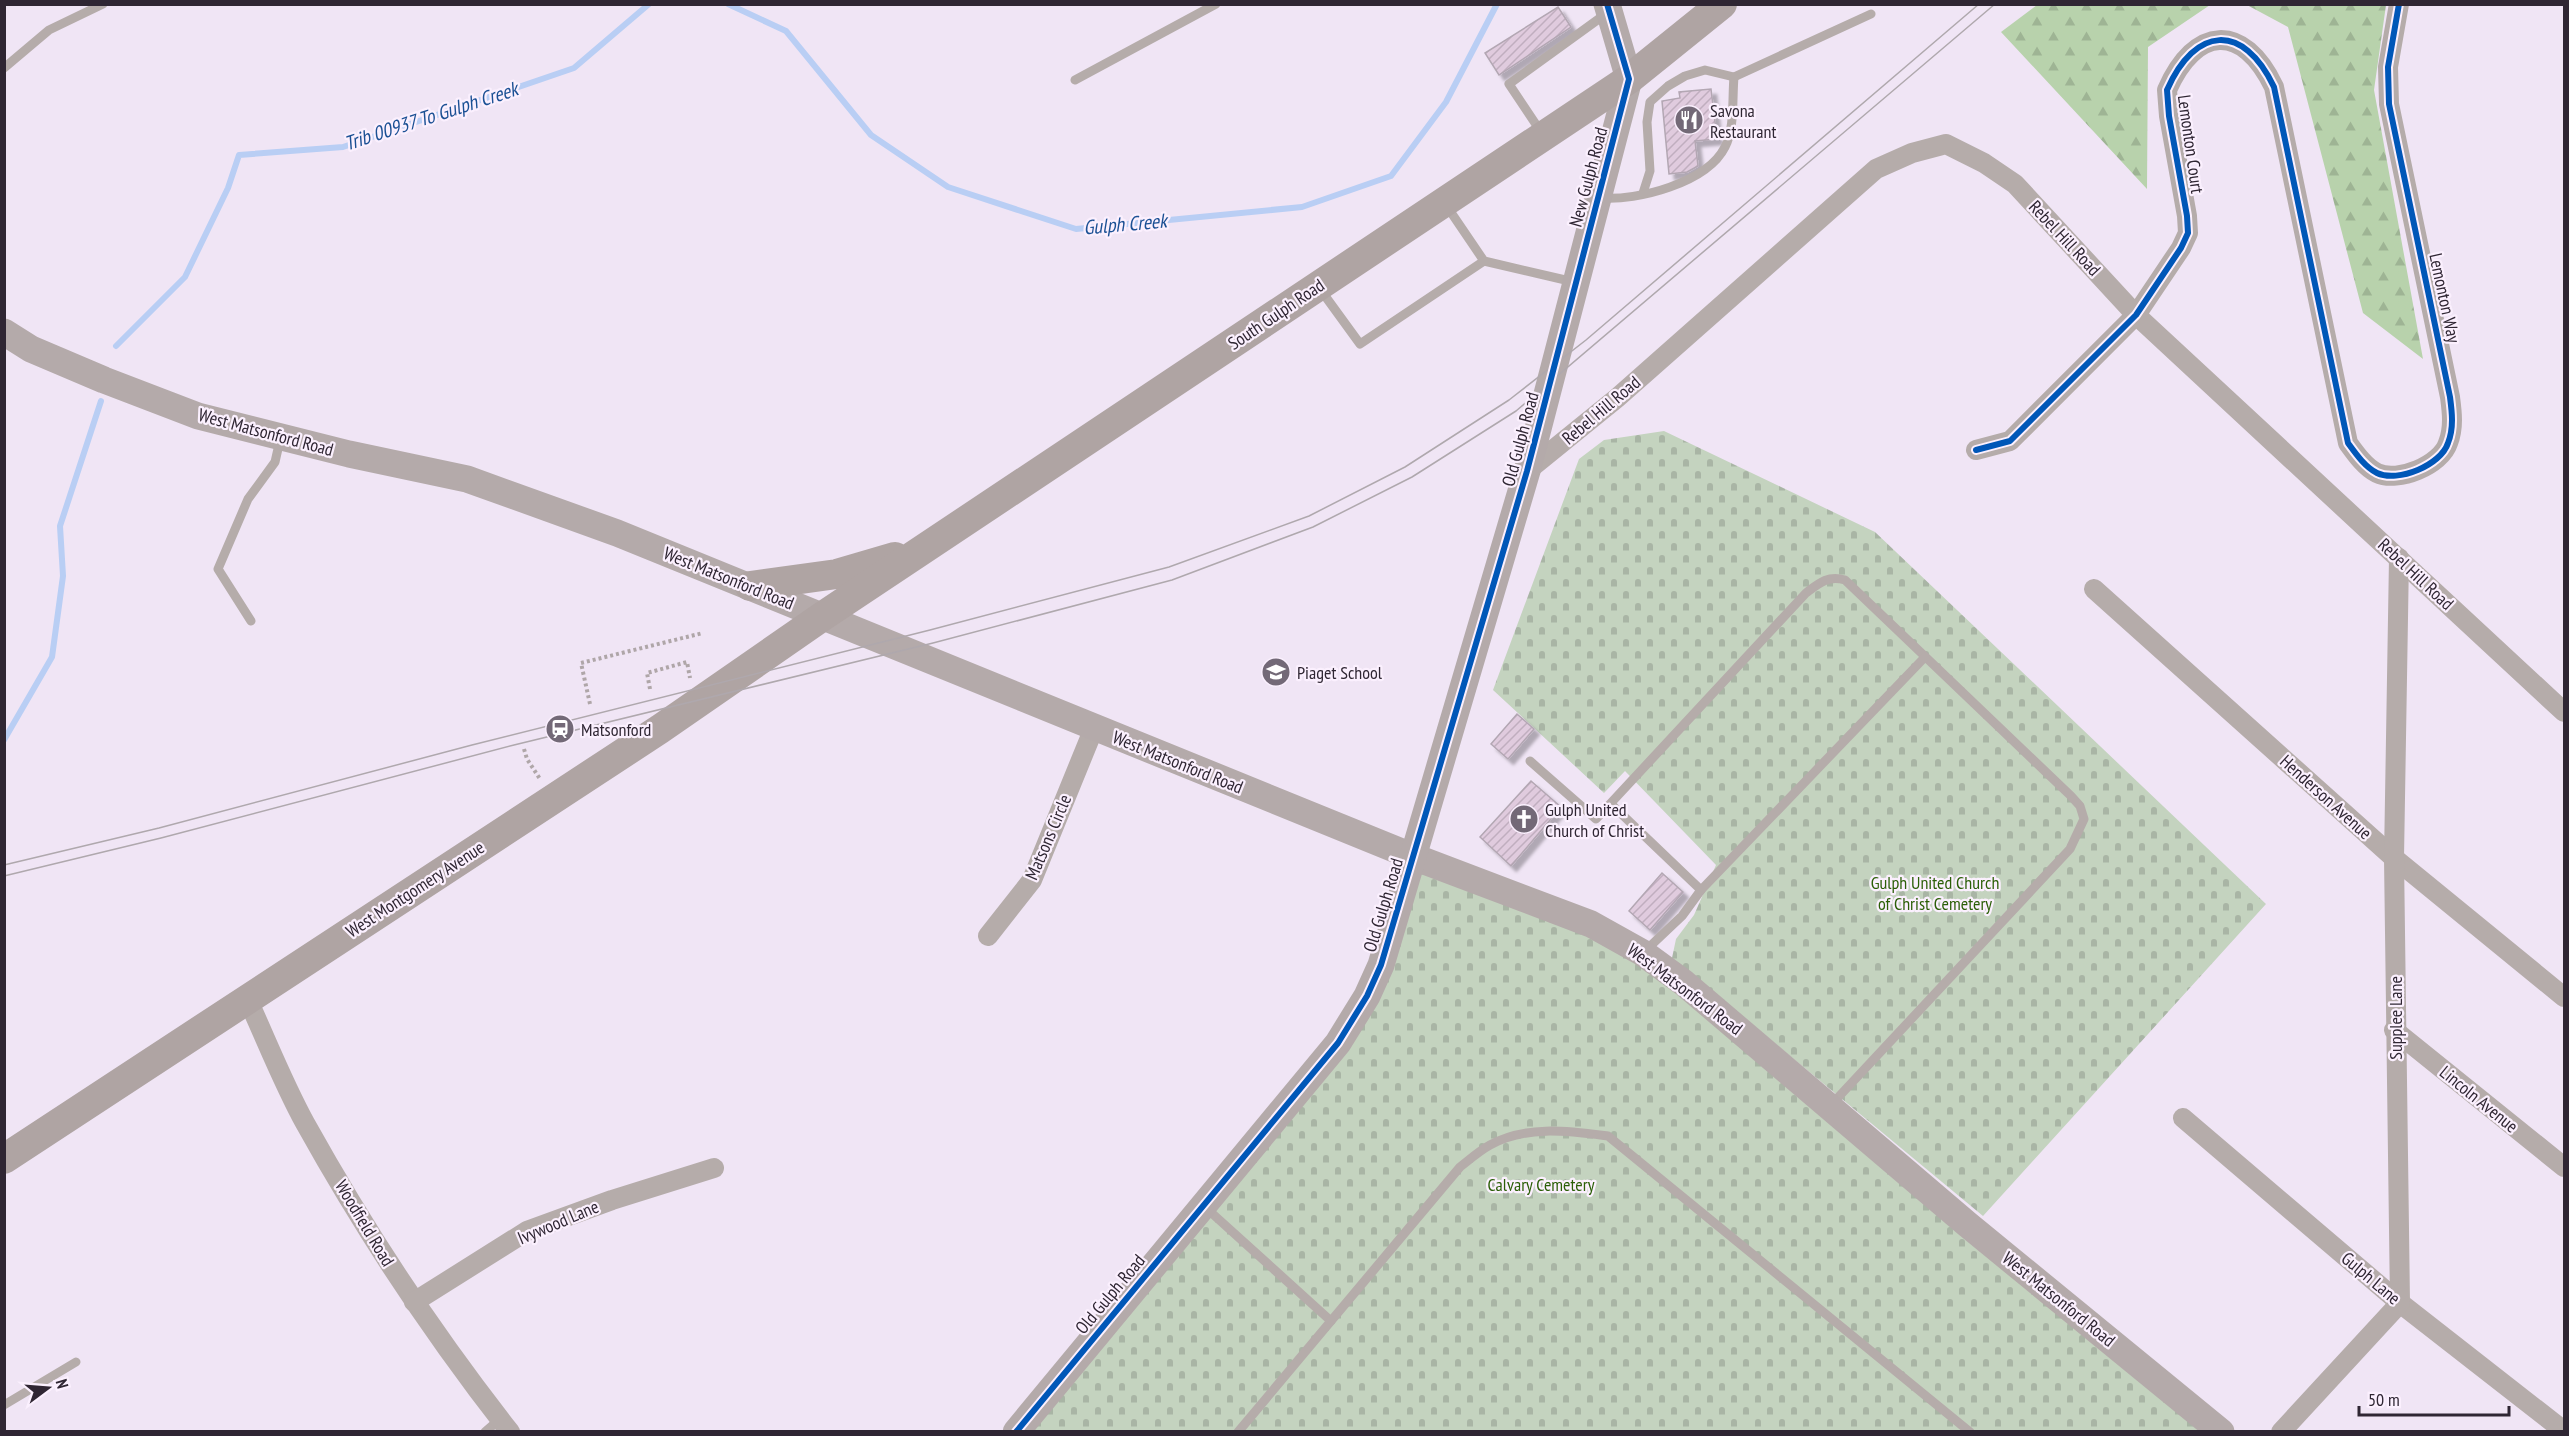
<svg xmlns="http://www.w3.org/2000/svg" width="2569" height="1436" font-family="'PT Sans Narrow',sans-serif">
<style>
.forest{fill:url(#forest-firs)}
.cemetery{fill:url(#cemetery-stones)}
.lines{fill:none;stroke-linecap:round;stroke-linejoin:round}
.stream{stroke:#b9cef4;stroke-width:6}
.building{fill:url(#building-hatch);stroke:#b3a7b3;stroke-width:1.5;filter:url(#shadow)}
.path{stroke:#afa6a8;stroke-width:4;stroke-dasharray:3 3;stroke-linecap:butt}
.lane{stroke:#b5acaa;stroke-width:9}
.street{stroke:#b5acaa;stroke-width:20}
.secondary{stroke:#b4aaaa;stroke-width:27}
.primary{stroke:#afa4a3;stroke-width:30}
.tram{stroke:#afa8ad;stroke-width:1.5}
.cycleway-casing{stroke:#fbf0fe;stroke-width:10}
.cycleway{stroke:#0057b8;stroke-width:6}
.labels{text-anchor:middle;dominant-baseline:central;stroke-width:4.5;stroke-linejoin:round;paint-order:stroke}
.poi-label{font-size:18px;fill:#2f2633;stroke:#fbf0fe;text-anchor:start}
.street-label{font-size:18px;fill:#2f2633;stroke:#fbf0fe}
.park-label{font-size:18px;fill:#2b5f07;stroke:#fbf0fe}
.water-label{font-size:20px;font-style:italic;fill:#1b5094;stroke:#fbf0fe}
</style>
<defs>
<pattern id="forest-firs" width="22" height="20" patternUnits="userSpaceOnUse" patternTransform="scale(1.5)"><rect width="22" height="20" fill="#b8d2ac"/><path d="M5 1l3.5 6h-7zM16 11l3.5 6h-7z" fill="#9eb494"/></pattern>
<pattern id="cemetery-stones" width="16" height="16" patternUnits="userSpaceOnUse" patternTransform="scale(1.5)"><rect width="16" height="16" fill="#c4d3bf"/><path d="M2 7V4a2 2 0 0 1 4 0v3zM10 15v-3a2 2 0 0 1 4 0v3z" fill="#a9b5a5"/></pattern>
<pattern id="building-hatch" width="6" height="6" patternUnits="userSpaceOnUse" patternTransform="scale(1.5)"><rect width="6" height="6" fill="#e0cbde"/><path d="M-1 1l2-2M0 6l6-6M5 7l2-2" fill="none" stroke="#c0aebf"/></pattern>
<filter id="shadow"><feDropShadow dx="5.5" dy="5.5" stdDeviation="1.5" flood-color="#0004"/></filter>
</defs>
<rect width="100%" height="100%" fill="#f0e5f5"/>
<g class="forest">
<polygon points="2037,5 2210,5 2148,47 2147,189 2001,32"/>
<polygon points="2247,5 2386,5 2374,90 2423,359 2363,313 2288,27"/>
</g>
<g class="cemetery">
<polygon points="1664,431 1875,532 2266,904 1983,1216 1672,958 1676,939 1694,915 1716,865 1625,771 1604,793 1493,690 1579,459 1604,440"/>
<polygon points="1414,857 1591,924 2221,1432 1016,1432 1338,1043"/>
</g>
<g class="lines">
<g class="stream">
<polyline points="728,4 786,31 871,135 948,187 1076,229 1302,207 1391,176 1446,102 1497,4"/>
<polyline points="116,346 185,277 228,188 239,155 343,147 574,68 649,4"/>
<polyline points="4,740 52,657 63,576 60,526 101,401"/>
</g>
</g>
<g class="building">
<polygon points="1558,7 1571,27 1499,75 1485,53"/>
<polygon points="1711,89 1717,139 1695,141 1698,166 1687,172 1669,174 1662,101 1680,98 1679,92"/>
<polygon points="1517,714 1534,729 1508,759 1491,744"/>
<polygon points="1531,781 1561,807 1511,866 1480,837"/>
<polygon points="1662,873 1683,892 1650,930 1629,911"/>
</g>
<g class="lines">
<g class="path">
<polyline points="650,689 647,673 687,662 690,678"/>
<polyline points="590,704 581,663 703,633"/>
<polyline points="524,749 527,759 540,779"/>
</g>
<g class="lane">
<polyline points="4,68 49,30 103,4"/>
<polyline points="1075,80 1216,4"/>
<polyline points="1541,132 1509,84 1607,13"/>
<polyline points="1643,193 1650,171 1647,122 1650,102 1668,86 1685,76 1705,70 1734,77 1871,14"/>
<path d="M1601,198C1637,201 1707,183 1725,147C1735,128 1732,98 1734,77"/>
<polyline points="1446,205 1484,261 1574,282"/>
<polyline points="1320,289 1360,344 1484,261"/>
<polyline points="251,621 218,569 248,499 275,462 280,440"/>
<path d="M1530,761L1596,819L1806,593C1819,583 1828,575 1845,580L2071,796L2080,806L2084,819L2070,849L1831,1105"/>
<polyline points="1611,804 1701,890 1682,916 1645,951"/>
<polyline points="1701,890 1925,657"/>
<polyline points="1205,1207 1331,1321"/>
<polyline points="4,1405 76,1362"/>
<polyline points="485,1432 500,1419"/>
<path d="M1238,1432L1460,1167C1469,1160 1479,1151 1490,1145C1527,1125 1568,1131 1608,1136L1970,1432"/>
</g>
<g class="street">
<path d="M1976,450L2010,441L2136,315L2181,248L2188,233L2187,216L2169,116L2167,90C2195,26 2243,22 2274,87L2348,443C2356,454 2365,467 2377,473C2398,483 2441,465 2448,443C2454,428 2452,412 2450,397L2389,104L2388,67L2399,4"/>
<polyline points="1527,471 1617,398 1876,169 1912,153 1946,144 1984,163 2015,184 2136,315 2564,712"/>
<polyline points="2094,589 2394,858 2564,997"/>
<polyline points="988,936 1032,880 1094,728"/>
<path d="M247,998C266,1039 283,1083 305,1123C365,1231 433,1334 510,1432"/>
<polyline points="2394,1030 2564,1167"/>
<polyline points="2183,1118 2400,1303 2564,1431"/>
<polyline points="414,1302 527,1231 612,1200 714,1168"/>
<polyline points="2281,1432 2400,1303 2394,858 2399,558"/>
</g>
<g class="secondary">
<polyline points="4,332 31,349 104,380 198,416 349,454 467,479 617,533 1414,857 1591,924 1643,953 1684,983 1967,1224 2221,1432"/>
<polyline points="1016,1432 1338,1043 1367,996 1381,965 1527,471 1629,79 1607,4"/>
</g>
<g class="primary">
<polyline points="750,586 837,574 895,557"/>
<polyline points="4,1159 660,729 823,616 1629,79 1722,4"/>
</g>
<g class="tram">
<polyline points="4,865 159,828 472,745 930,630 1169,567 1309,516 1405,467 1509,400 1586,340 1979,4"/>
<polyline points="4,876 161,838 514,745 933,643 1172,580 1313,527 1412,477 1516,411 1995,4"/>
</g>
<g class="cycleway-casing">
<g id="cycleway">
<path d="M1976,450L2010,441L2136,315L2181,248L2188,233L2187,216L2169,116L2167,90C2195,26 2243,22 2274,87L2348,443C2356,454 2365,467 2377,473C2398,483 2441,465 2448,443C2454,428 2452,412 2450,397L2389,104L2388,67L2399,4"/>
<polyline points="1016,1432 1338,1043 1367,996 1381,965 1527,471 1629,79 1607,4"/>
</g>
</g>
<use href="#cycleway" class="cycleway"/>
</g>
<defs>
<g id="restaurant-disc" transform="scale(1.5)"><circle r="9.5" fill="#736977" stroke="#fbf0fe"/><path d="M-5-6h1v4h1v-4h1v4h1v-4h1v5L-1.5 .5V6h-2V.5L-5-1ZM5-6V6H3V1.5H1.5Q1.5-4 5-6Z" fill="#fff"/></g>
<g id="school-disc" transform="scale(1.5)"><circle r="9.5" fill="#736977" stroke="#fbf0fe"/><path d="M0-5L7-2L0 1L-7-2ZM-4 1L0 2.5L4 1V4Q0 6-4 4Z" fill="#fff"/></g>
<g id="station-disc" transform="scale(1.5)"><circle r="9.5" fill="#736977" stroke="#fbf0fe"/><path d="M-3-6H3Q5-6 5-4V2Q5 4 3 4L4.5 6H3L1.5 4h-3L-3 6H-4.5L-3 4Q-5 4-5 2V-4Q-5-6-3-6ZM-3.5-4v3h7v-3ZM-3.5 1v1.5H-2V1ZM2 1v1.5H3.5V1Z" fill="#fff"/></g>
<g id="church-disc" transform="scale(1.5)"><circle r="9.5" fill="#736977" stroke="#fbf0fe"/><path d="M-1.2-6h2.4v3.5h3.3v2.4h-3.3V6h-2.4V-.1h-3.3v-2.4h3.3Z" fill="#fff"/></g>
</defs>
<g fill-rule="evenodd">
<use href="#restaurant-disc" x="1689" y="120"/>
<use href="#school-disc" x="1276" y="672"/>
<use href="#station-disc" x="560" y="729"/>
<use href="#church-disc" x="1524" y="819"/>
</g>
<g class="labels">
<g class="poi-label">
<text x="1710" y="110">Savona<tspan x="1710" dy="21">Restaurant</tspan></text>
<text x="1297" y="672">Piaget School</text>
<text x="581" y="729">Matsonford</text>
<text x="1545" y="809">Gulph United<tspan x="1545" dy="21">Church of Christ</tspan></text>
</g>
<g class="street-label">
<text transform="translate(2191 144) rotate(82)">Lemonton Court</text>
<text transform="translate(1588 177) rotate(-75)">New Gulph Road</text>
<text transform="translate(2065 238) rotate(47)">Rebel Hill Road</text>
<text transform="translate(2445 298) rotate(78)">Lemonton Way</text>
<text transform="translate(1276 314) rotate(-34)">South Gulph Road</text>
<text transform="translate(1601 410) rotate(-40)">Rebel Hill Road</text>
<text transform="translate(266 432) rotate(15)">West Matsonford Road</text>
<text transform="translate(1520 439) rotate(-75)">Old Gulph Road</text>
<text transform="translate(2416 574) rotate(43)">Rebel Hill Road</text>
<text transform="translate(729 578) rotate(22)">West Matsonford Road</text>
<text transform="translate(1178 762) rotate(22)">West Matsonford Road</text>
<text transform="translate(2326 797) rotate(42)">Henderson Avenue</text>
<text transform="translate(1048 837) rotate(-67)">Matsons Circle</text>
<text transform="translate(415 889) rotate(-33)">West Montgomery Avenue</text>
<text transform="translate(1383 905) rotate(-73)">Old Gulph Road</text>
<text transform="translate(1685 989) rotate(37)">West Matsonford Road</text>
<text transform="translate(2395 1018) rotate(-90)">Supplee Lane</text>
<text transform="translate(2479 1099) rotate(39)">Lincoln Avenue</text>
<text transform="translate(558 1222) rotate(-23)">Ivywood Lane</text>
<text transform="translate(365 1223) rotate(59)">Woodfield Road</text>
<text transform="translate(2371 1278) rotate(40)">Gulph Lane</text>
<text transform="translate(1110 1294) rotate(-50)">Old Gulph Road</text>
<text transform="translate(2059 1299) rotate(39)">West Matsonford Road</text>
</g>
<g class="park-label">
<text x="1935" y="882">Gulph United Church<tspan x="1935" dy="21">of Christ Cemetery</tspan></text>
<text x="1541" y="1184">Calvary Cemetery</text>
</g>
<g class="water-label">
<text transform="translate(431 116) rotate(-18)">Trib 00937 To Gulph Creek</text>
<text transform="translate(1125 224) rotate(-5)">Gulph Creek</text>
</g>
</g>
<rect width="2569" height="1436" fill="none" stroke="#2f2633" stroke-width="12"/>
<g transform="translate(48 1388) rotate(74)" stroke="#fbf0fe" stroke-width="4.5" paint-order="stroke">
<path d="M0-4.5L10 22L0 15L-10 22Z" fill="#2f2633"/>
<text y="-9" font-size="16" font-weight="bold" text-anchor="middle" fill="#2f2633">N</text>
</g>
<path d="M2359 1406v9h150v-9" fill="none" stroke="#2f2633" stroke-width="3"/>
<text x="2368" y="1406" font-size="18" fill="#2f2633" stroke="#fbf0fe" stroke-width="4.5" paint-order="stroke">50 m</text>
</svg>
